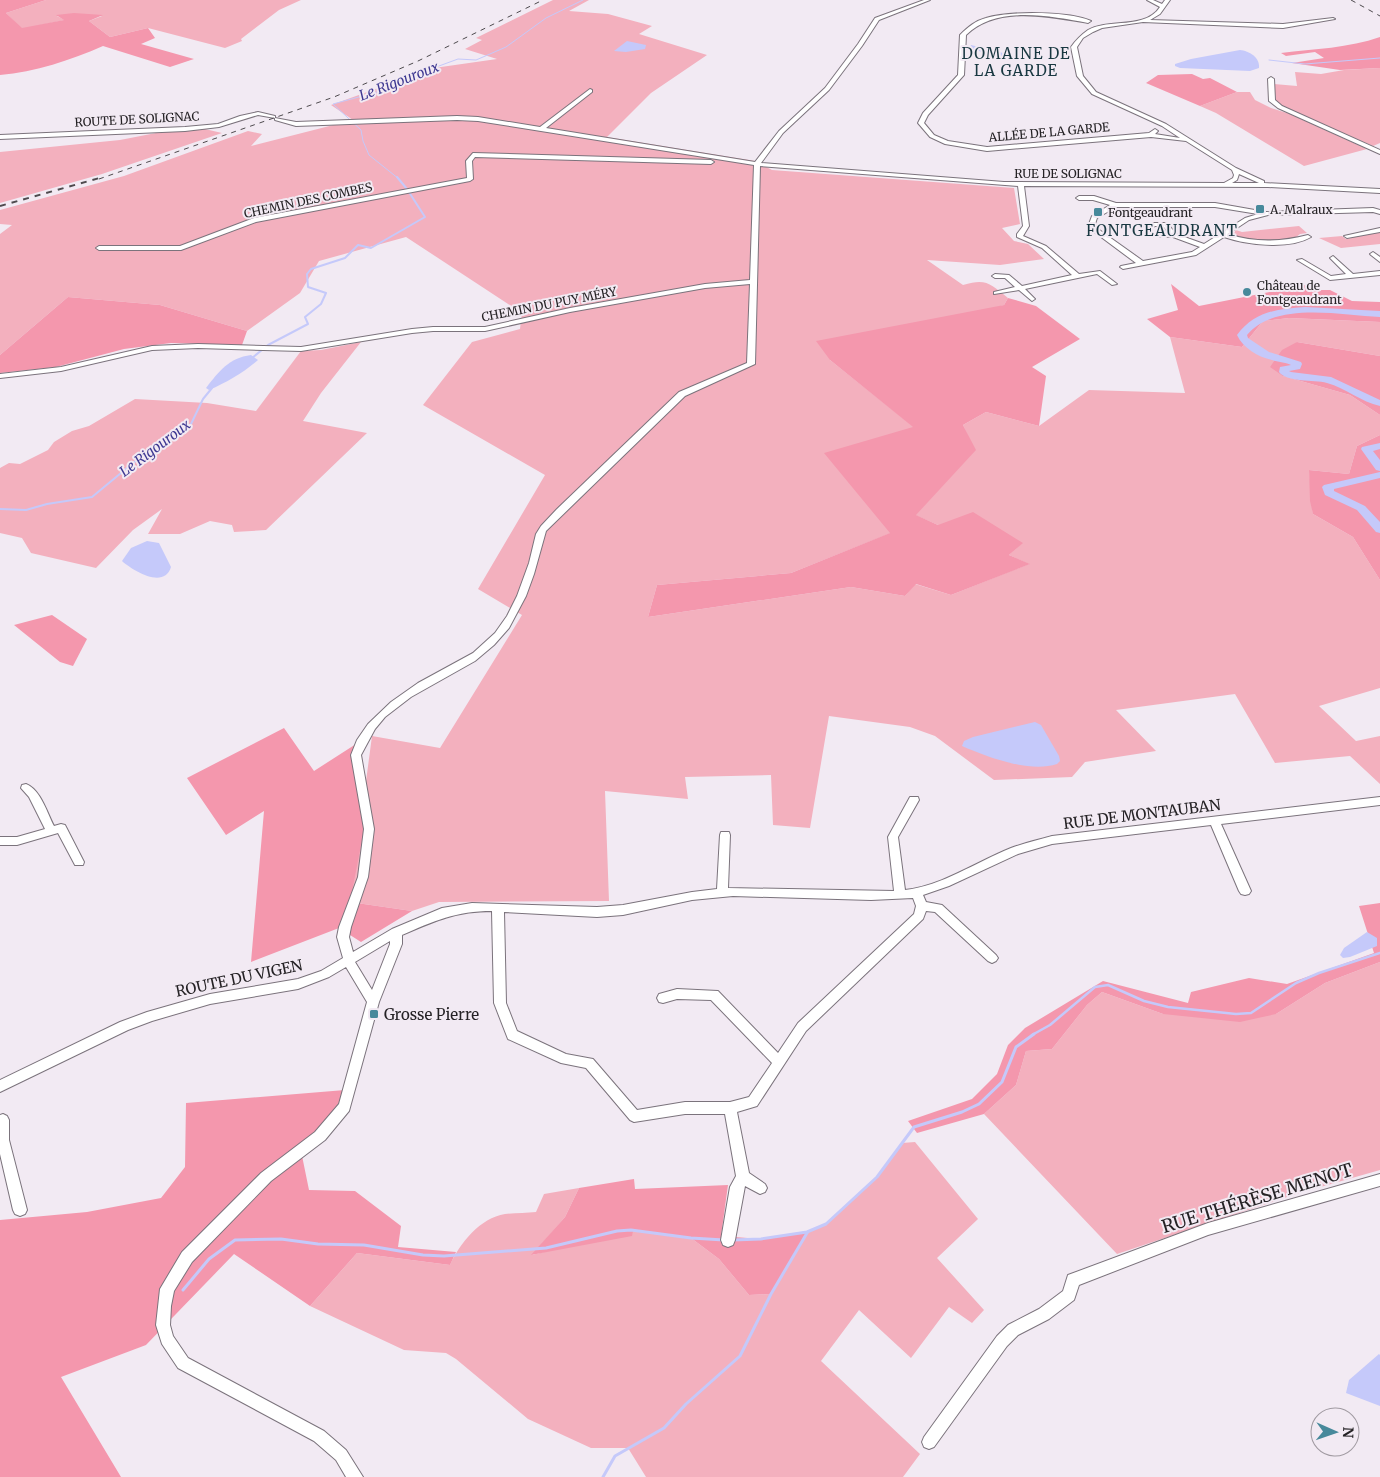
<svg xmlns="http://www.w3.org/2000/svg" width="1380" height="1477" font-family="Merriweather,serif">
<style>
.green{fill:#f3b0be}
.forest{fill:#f497ad}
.water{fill:#c5c9fa}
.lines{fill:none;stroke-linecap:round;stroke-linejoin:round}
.stream-far3{stroke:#c5c9fa;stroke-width:1}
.stream-far2{stroke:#c5c9fa;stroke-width:2}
.stream-far1{stroke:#c5c9fa;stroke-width:2.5}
.stream{stroke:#c5c9fa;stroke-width:3}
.river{fill:#c5c9fa;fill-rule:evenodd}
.minor-casing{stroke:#7b737c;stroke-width:2}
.minor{fill:#fff;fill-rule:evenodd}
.rail-far1{stroke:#4e4a4e;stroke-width:1;stroke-dasharray:5 5;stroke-linecap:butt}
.rail{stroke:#4e4a4e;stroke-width:2;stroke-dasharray:6 6;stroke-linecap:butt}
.poi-dot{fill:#47899b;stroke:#f2eaf3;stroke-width:2}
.labels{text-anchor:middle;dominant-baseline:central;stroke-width:4;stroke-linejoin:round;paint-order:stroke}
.far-street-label{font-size:12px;fill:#252225;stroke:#f2eaf3}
.far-poi-label{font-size:12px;fill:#252225;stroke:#f2eaf3;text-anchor:start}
.far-water-label{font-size:14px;font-style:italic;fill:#3e3892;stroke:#f2eaf3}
.far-quarter-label{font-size:15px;letter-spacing:1px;fill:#193841;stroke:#f2eaf3}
.street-label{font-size:15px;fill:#252225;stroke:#f2eaf3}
.poi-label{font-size:15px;fill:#252225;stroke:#f2eaf3;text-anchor:start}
.near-street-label{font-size:18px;fill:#252225;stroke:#f2eaf3}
</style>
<rect width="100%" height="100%" fill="#f2eaf3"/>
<g class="green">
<polygon points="46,0 301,0 279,10 241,39 242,41 225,48 148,28 110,37 89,21 102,16 57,16 65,20 22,29 6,13"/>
<path d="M553,0H589L569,11L608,14L652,26L639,34L707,55L651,93L607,137L755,161L772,170L1014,188L1020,224L1002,228L1014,241L1028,244L1044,259L1000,265L927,260L963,285C987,278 990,284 1008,298L1004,305L830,360L914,427L891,533L791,573L657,585L648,617L851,587L905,596L915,584L951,595L1029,564L1009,555L1022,543L938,525L915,515L975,450L963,425L986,412L1039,426L1089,390L1185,393L1170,337L1242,347L1263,321L1289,318L1380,322V356L1297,342L1283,376L1350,395L1380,415V435L1357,446L1349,474L1309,470L1313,514L1353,537L1380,580V688L1319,706L1356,741L1380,736V784L1350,756L1275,763L1235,694L1116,710L1156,751L1085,762L1072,777L994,780L935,736L910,727L829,716L810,828L773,825L771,775L685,777L688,799L605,791L609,901L439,902L412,911L350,902L372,736L440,748L522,615L478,589L545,475L423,405L472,342L520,329L522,313L406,237L319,261L300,293L247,331L160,305L68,297L0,355V234L12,225L0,224V210L124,176L248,131L262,134L251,146L353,120L331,105L434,68L497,59L465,49L482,40L476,38Z"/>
<polygon points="1380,68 1380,143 1373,146 1280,106 1276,102 1274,84 1297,86 1295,72 1321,74 1344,70"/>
<polygon points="1237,92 1250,92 1255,100 1271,108 1290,114 1367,149 1304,166 1216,113 1200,106"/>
<polygon points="192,126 222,133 102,174 0,203 0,152 120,140"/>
<polygon points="1299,226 1307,233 1300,234 1295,238 1255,242 1231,236 1236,230 1242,232"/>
<polygon points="1377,232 1380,232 1380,244 1341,248 1319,238 1342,236 1346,239 1352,238 1355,234 1365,235"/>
<polygon points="361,342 321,393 303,421 367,433 266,530 234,532 232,525 210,521 180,534 148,534 162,509 133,530 96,568 31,553 22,538 0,533 0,468 9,463 20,464 48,450 54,442 72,431 89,426 135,399 207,403 256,411 301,351 321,350"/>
<polygon points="1380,962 1380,1170 1296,1194 1117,1254 984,1114 1016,1085 1026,1051 1052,1049 1087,1005 1102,992 1163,1014 1276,1014 1325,983"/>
<path d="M915,1142L978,1219L937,1258L984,1310L972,1323L949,1307L911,1358L859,1310L821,1361L920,1454L903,1477H646L628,1448H591L528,1419L456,1359L446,1353L404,1350L310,1306L357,1253L450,1265C460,1243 480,1218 505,1214C515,1213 526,1213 536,1212L544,1194L579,1188L565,1217L532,1255L631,1230L691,1238L719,1259L749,1295L771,1294L807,1232L826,1224L877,1177L902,1143Z"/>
</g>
<g class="forest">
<path d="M0,0H46L6,13L22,28L64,20L56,15L74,13L103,15L89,21L110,37L148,28L155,38L141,44L194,59L170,67L103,46C71,60 35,72 0,75Z"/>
<path d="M1380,37V68L1340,70L1292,63L1324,58L1315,52L1286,56L1281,53C1314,49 1349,48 1380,37Z"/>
<polygon points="1192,74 1203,79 1210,78 1237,92 1200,106 1146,83 1158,75"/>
<polygon points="1171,284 1199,306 1305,285 1314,290 1330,290 1352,301 1380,302 1380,322 1289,318 1263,321 1242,347 1170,337 1147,319 1178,310"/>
<polygon points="68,297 160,305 247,331 242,345 171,343 124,349 56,367 0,373 0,355"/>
<polygon points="1008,298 1036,306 1080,339 1032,367 1046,376 1039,426 986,412 963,425 976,450 916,515 938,525 973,512 1023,543 1009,555 1030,564 951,595 916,584 905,596 851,587 648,617 657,585 791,573 890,533 824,453 913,427 830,360 816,341 1004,305"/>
<polygon points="1297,342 1380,356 1380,415 1350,395 1283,376 1270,367 1282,350"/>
<polygon points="1380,435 1380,580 1353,537 1313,514 1310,501 1309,470 1349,474 1357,446"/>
<polygon points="52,615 87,639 73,666 60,662 14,625"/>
<polygon points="284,728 314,771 356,744 352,757 364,830 350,902 412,911 361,942 339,928 251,962 264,811 226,835 187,778"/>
<polygon points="1380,903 1380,962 1325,983 1276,1014 1240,1022 1163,1014 1102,992 1087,1005 1052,1049 1026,1051 1016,1085 984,1114 917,1133 908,1121 972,1099 997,1074 1008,1045 1025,1028 1103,981 1188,1003 1191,992 1249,978 1287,984 1374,953 1359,906"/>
<polygon points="345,1090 330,1121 300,1146 309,1190 355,1191 401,1226 398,1247 456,1252 450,1265 357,1253 310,1306 234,1254 146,1345 61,1377 121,1477 0,1477 0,1220 87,1212 161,1198 185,1167 186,1103"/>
<polygon points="634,1179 635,1189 728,1185 721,1236 761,1239 807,1232 771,1294 749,1295 719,1259 691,1238 633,1231 632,1236 531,1255 565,1217 579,1188"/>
</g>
<g class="water">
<polygon points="627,41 646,45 645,49 626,52 614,51"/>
<path d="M971,45L1011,55C997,63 985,53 972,48L970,47Z"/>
<path d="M1240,50C1249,51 1260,57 1259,68L1250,71L1180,68L1175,66V64L1191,59Z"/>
<path d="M251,355L258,360C243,373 227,382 209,390L206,388C219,371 229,358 251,355Z"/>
<path d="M147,541L159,543L171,567C164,590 132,570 122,561L131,548Z"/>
<path d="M1035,722L1041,725L1059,756L1060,761L1057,764C1029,773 987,757 962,746L964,741L973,737Z"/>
<polygon points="1367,932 1377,938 1377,946 1350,957 1343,958 1340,955 1344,948"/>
<polygon points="1379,1354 1380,1355 1380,1406 1346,1393 1349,1380"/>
</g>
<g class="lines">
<g class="stream-far3">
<polyline points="1269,60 1305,64 1380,58"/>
<polyline points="399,179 369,155 363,141 361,130 333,104 377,92 379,88 458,59 476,60 483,57 506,47 546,18 583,0"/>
</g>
<g class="stream-far2">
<polyline points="252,358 268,345 308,324 305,317 321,304 326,293 308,287 307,274 311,269 345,258 358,245 371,248 425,217 407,189 397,177"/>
<polyline points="0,509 26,510 47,504 92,497 150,449 191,424 203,399 212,388"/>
</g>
<polyline class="stream-far1" points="1032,1035 1050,1025 1095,987 1108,985 1144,1001 1168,1007 1236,1014 1251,1013 1296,983 1319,973 1380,953"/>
<g class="stream">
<polyline points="732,1240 761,1239 807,1232 826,1224 877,1177 914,1127 962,1112 979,1104 1002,1082 1016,1047 1034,1034"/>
<polyline points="183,1290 209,1259 235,1240 281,1239 318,1244 364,1245 423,1255 444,1256 546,1248 617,1231 631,1230 691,1238 724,1240"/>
<polyline points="603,1477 615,1456 664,1428 686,1404 740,1356 771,1294 807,1233"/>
</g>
<g class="river">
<path d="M1305,307L1380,311V317C1340,315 1275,301 1247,335L1248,338L1269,352L1301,362L1302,364L1300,369L1289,371L1291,372L1331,377L1380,400V406C1361,402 1346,388 1327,383C1313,379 1288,383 1279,372L1280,367L1291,365C1285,362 1278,362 1272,360C1258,357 1243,348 1237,335C1255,311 1277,309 1305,307Z"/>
<polygon points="1380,443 1380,449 1373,451 1380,460 1380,471 1376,470 1361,449 1362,447"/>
<polygon points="1380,472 1380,478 1334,489 1334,491 1365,506 1380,522 1380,533 1376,532 1357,510 1325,495 1322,487 1324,485"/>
</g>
<g class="minor-casing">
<g id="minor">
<path d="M924,0H930L879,20L862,46L829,90L783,133L761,163L1004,182L1224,183L1233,178L1234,175L1232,170L1186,141L1151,137L987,151L945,144L930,137L918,123L923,113L958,75L960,35C968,27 975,21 986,18C1008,11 1070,11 1091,21L1088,23C1049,16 997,5 966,35L964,75L928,115L924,123L934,135L948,141L987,147L1149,133L1155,129L1158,131L1155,134L1180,138L1162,126L1092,94L1077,76L1071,47C1076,40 1081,35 1088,30C1109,18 1145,30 1160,7L1147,0H1153L1162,4L1165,0H1170L1160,14L1150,20L1283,24L1333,18L1335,19L1283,28L1143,22L1102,28L1093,32L1083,38L1077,47L1083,76L1096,92L1166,124L1236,168L1264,181V183L1380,189V193L1268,187L1024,186L1029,226L1023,236L1046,246L1079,274L1100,271L1117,284L1112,285L1097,274L1025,289L1035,299L1032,301L1019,290L994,294V292L1015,287L1005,278H995L992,276L995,274L1009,275L1022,286L1072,275L1042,248L1017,237V234L1023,226L1018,186L760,166L755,364L685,396L546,531L534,574L526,596L509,628L494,645L475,661L411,697L385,717L375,729L361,755L374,829L368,877L351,927L349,937L353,952L392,929L442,908L472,903L597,907L623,905L692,892L717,889L720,835L721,832H729L730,835L728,888L894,891L888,837L910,797H918L919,800L898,837L905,890C942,886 976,862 1011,848C1024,843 1038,840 1052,836L1380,797V805L1221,824L1251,891L1249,894L1245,895L1241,894L1239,891L1211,825L1052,844L1018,854L949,886L923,895L926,902L942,905L996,955L998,958L996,961L992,963L988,961L935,912L926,911L923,919L806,1031L757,1106L737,1112L749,1173L765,1184L767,1188L765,1192L760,1194L745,1186L735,1240L733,1245L728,1247L723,1245L721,1240L730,1187L736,1176L725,1114H685L634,1122L630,1120L586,1068L561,1063L508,1039L494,1003L492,911C456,911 434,921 402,935V944L379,1002L349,1111L325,1140L271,1181L192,1262L174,1291L171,1306L170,1325L173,1336L188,1358L324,1431L346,1450L363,1477H346L336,1460L314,1441L178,1368L162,1344L156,1325L160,1289L182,1252L261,1173L315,1132L339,1104L367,1002L346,967L329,977L298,989L210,1004L152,1021L128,1030L0,1092V1080L120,1022L147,1012L210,994L298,979L321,971L343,958L337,937L339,927L358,877L364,829L351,755L357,740L368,724L391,702L418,683L473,653L495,633L507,616L517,596L529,563L536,534L541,526L557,509L679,392L747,363L750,284L705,288L570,312L485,331H433L412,333L301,351L198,348L152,350L61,371L0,378V374L61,367L152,346L198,344L301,347L412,329L433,327H485L570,308L705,284L750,280L754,165L478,121L457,120L296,126L275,120V118L258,115L219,127L185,131L0,139V135L185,127L218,124L240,116L258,112L275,116V118L296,122L457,116L478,117L540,127L590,89L592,90V92L546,128L755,162L779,131L825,88L858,44L875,18ZM1239,174L1259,183H1232L1237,180ZM733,896L871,900L913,898L916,906L914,914L798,1023L778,1053L718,991L677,989L659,994L657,998L659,1002L663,1003L677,999L711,1000L772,1063L749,1097L730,1102H685L637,1110L593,1059L566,1054L517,1031L506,1003L504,912L597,917L623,915L692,900ZM390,941V944L372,990L355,962Z"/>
<polygon points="1271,77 1274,79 1275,100 1282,106 1380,150 1380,154 1278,108 1269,101 1268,79"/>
<polygon points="473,153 711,160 714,162 711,164 475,157 472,161 473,179 470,181 256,222 181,250 99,250 96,248 99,246 180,246 254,218 467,178 466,161"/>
<path d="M1094,196L1116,203H1215L1266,212L1373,208L1380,210V214L1373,212L1268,215L1249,220L1228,234C1255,243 1281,242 1308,235L1311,237C1289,250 1247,245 1224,237L1196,255L1123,269L1120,267L1121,266L1136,263L1093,231L1089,224L1092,216L1110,205L1093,200H1079L1076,198L1079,196ZM1116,207H1215L1258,214L1245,218L1204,244L1176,234L1167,223H1152L1138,230L1145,236L1173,237L1200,247L1192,252L1143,261L1098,229L1095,224L1097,218ZM1155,226H1163L1169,233H1149L1145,230Z"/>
<polygon points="1380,228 1380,232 1347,238 1344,236"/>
<polygon points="1373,252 1380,257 1380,262 1371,255 1370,254"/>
<polygon points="1333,256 1353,274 1380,271 1380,275 1330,280 1297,260 1302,259 1331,276 1346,274 1330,258"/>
<path d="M26,784C41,790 47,813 54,826L61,824L65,825L84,862L83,865H75L58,833L17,845H0V837H17L45,829L29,797L21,788L22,785Z"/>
<polygon points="3,1114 7,1116 9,1120 9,1140 27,1210 25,1214 20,1216 15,1214 13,1210 0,1154 0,1115"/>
<polygon points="1380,1174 1380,1186 1208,1235 1079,1285 1074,1300 1049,1319 1018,1335 1007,1346 934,1447 929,1449 924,1447 922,1442 924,1437 997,1336 1008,1325 1039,1309 1063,1291 1068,1275 1208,1223"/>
</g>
</g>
<use href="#minor" class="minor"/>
<g class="rail-far1">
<polyline points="1351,0 1380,16"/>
<polyline points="99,179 334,97 418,61 543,0"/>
</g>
<polyline class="rail" points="0,206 103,177"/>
</g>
<g class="poi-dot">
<rect x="1255" y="204" width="10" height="10" rx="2.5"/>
<rect x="1093" y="207" width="10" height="10" rx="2.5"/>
<circle cx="1247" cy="292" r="5"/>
<rect x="369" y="1009" width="10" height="10" rx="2.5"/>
</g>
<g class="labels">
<g class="far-street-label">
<text transform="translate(137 119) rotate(-3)">ROUTE DE SOLIGNAC</text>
<text transform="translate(1049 132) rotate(-5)">ALLÉE DE LA GARDE</text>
<text x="1068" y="173">RUE DE SOLIGNAC</text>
<text transform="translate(308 200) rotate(-12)">CHEMIN DES COMBES</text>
<text transform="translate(549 304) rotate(-11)">CHEMIN DU PUY MÉRY</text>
</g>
<g class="far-poi-label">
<text x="1270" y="209">A. Malraux</text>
<text x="1108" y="212">Fontgeaudrant</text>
<text x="1257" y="285">Château de<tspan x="1257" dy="14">Fontgeaudrant</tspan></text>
</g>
<g class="far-water-label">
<text transform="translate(399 81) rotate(-21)">Le Rigouroux</text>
<text transform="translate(155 448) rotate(-37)">Le Rigouroux</text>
</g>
<g class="far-quarter-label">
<text x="1016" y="53">DOMAINE DE<tspan x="1016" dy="17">LA GARDE</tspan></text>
<text x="1162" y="230">FONTGEAUDRANT</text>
</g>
<g class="street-label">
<text transform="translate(1142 814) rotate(-7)">RUE DE MONTAUBAN</text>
<text transform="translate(239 978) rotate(-12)">ROUTE DU VIGEN</text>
</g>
<g class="poi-label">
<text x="384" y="1014">Grosse Pierre</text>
</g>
<g class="near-street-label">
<text transform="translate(1257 1198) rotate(-17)">RUE THÉRÈSE MENOT</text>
</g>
</g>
<g transform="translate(1335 1432) rotate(92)"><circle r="24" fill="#f2eaf3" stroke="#a09aa1"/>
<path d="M0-4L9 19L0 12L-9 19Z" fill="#47899b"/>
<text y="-8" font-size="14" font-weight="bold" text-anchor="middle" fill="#252225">N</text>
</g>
</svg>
